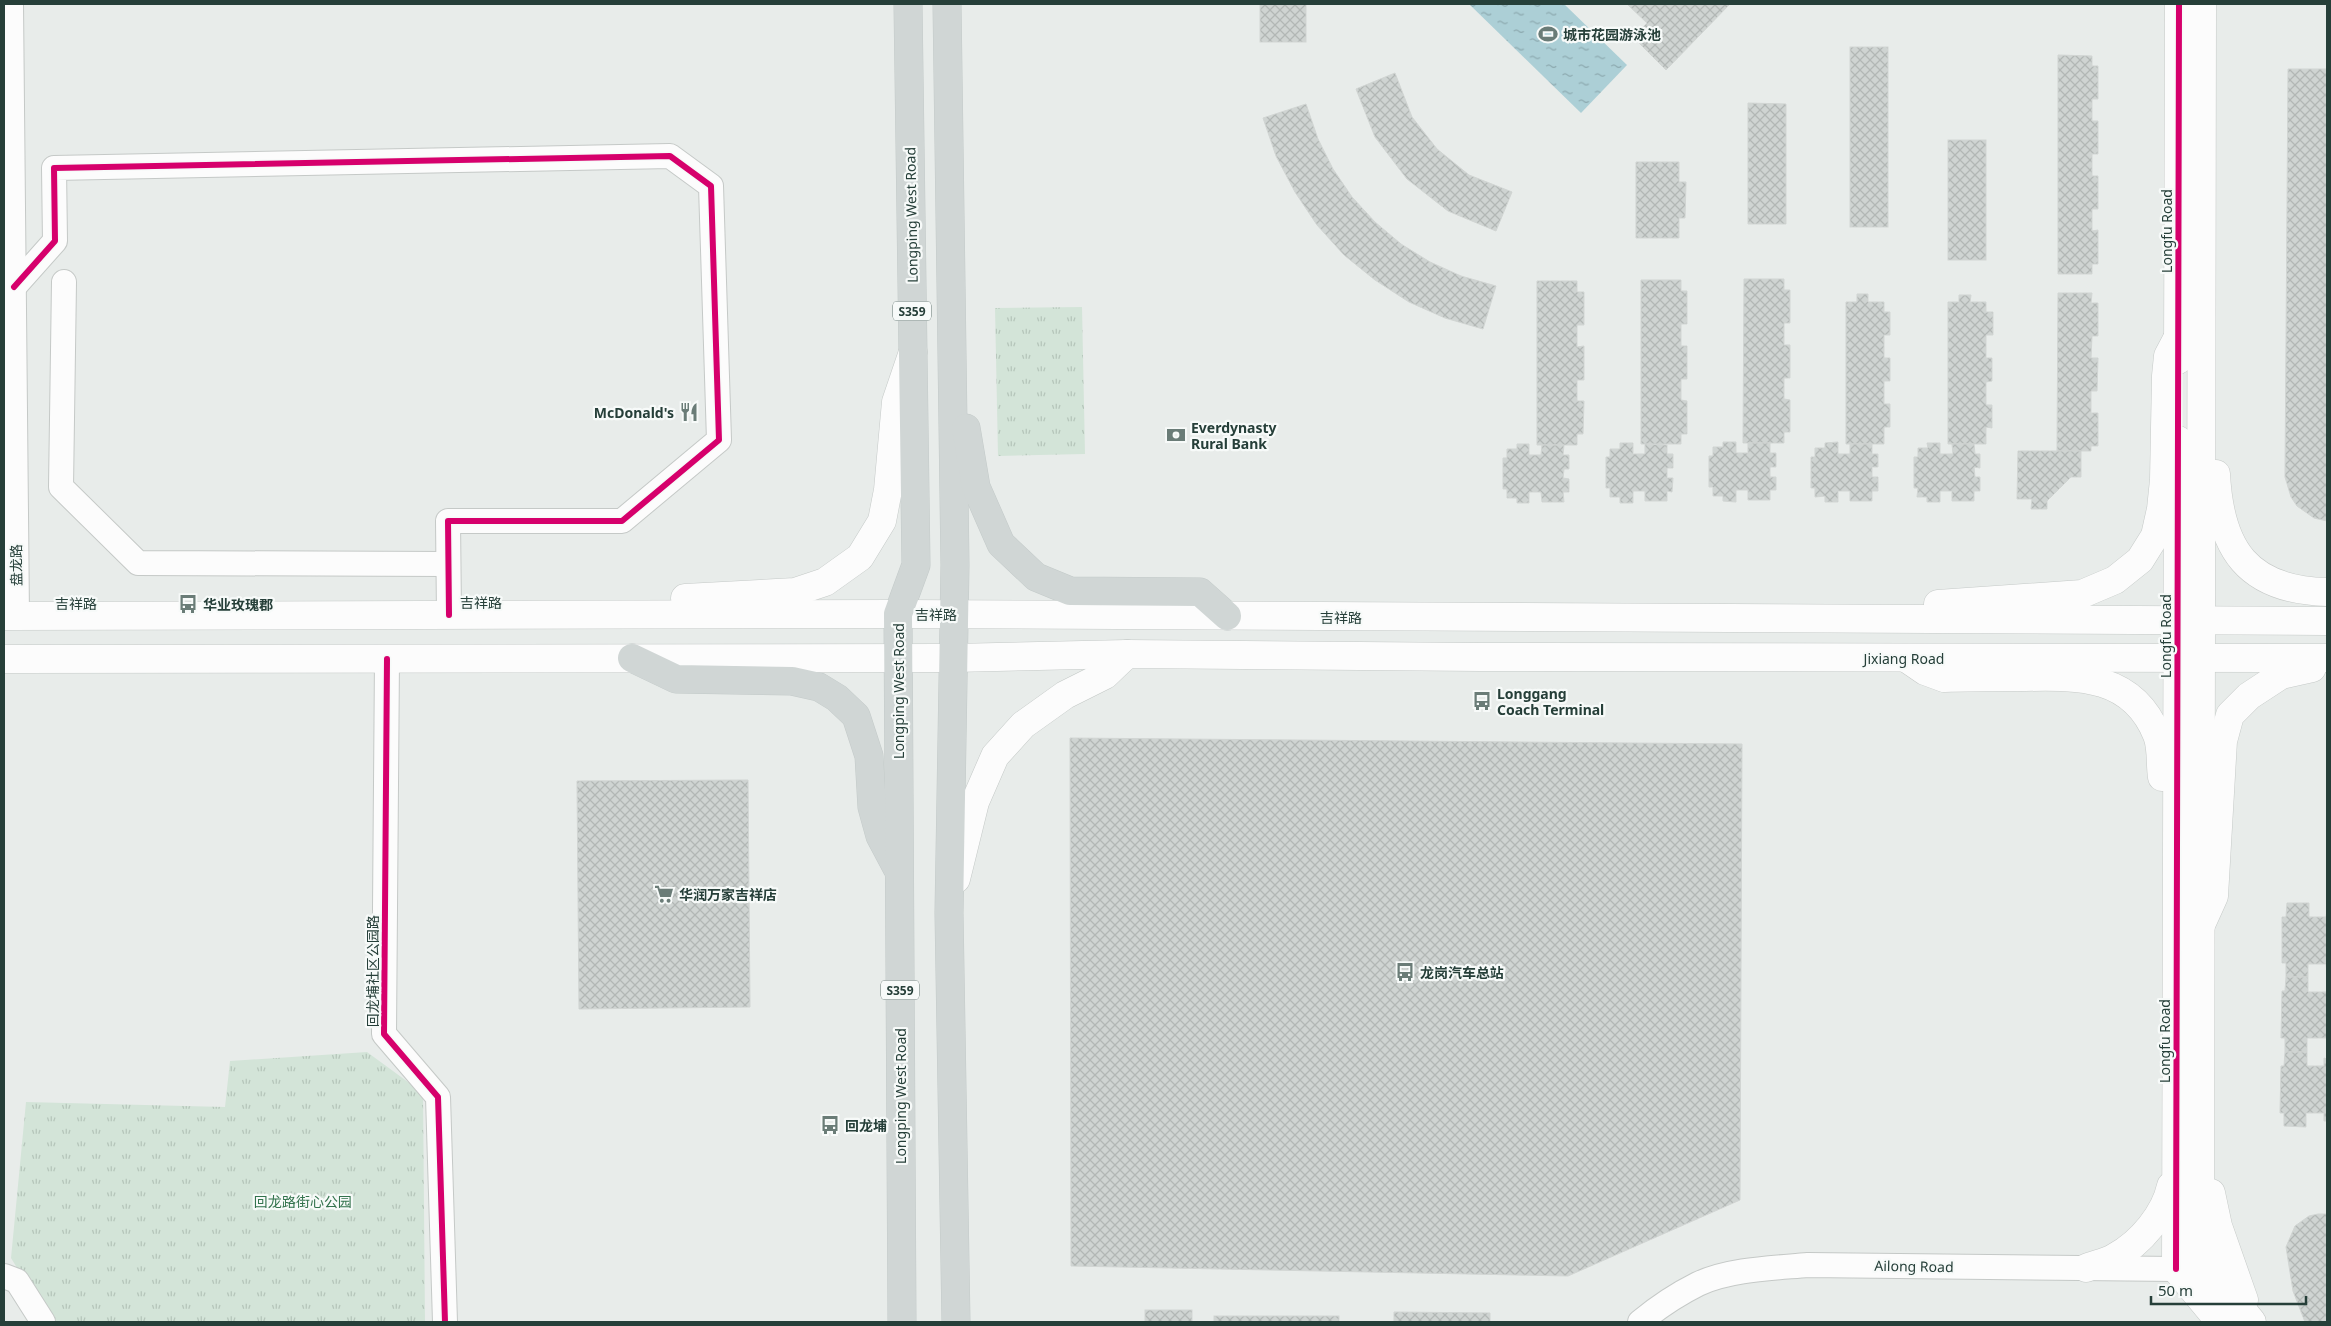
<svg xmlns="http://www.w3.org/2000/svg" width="2331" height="1326" font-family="'Noto Sans','Noto Sans SC',sans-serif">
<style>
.park{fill:url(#park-tufts)}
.water{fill:url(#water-ripples)}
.building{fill:url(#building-cross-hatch);stroke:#d1d5d3}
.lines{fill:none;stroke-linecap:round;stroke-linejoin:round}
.minor-casing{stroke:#c5c9c7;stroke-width:26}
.tertiary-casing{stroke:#c5c9c7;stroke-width:29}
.secondary-casing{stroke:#c4c9c7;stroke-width:29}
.primary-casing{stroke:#c3cac9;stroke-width:29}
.minor{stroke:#fcfcfc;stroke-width:24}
.tertiary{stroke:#fcfcfc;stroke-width:28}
.secondary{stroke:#fcfcfc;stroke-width:28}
.primary{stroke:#d0d6d5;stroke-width:28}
.cycleway-casing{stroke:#f7faf9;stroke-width:9}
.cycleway{stroke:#d6006c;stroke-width:6}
.labels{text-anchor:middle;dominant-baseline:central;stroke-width:4.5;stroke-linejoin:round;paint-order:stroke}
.shield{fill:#f7faf9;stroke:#657773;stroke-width:1}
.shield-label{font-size:12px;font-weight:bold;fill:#263f39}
.poi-label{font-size:14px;font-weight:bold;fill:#263f39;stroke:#f7faf9;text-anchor:start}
.street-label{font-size:14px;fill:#263f39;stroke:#f7faf9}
.park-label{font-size:14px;fill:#33734d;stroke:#f7faf9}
</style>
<defs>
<pattern id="park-tufts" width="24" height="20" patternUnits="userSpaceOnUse" patternTransform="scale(1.25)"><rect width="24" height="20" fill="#d3e4d8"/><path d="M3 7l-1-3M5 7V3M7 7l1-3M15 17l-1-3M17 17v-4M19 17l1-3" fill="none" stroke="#b5c5ba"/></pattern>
<pattern id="water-ripples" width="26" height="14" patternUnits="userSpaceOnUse" patternTransform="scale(1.25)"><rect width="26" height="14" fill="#accfd6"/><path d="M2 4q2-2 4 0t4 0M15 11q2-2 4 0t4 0" fill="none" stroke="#8ca9af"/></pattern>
<pattern id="building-cross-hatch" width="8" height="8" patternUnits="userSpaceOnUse" patternTransform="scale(1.25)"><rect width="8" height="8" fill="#cfd4d2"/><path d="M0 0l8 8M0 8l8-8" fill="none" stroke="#b2b7b5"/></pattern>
</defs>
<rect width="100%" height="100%" fill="#e8ecea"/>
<g class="park">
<polygon points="1082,307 1085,454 998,456 995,308"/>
<polygon points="367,1052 423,1093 425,1322 50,1322 11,1258 26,1102 225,1107 230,1061"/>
</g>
<polygon class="water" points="1469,4 1564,4 1627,65 1581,113"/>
<g class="building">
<rect x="1260" y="4" width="46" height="38"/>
<polygon points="1627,4 1728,4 1729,5 1666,70 1633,37 1647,23"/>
<rect x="1850" y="47" width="38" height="180"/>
<polygon points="2058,55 2092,56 2092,66 2098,66 2098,99 2092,99 2092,121 2098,121 2098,154 2092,154 2092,176 2098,176 2098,209 2092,209 2092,231 2098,230 2098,264 2092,264 2092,274 2058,274"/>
<polygon points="2288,69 2327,69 2327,521 2314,518 2297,506 2291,497 2285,477"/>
<polygon points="1395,73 1412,117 1437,149 1469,175 1512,192 1496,231 1448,211 1407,179 1375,137 1356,89"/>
<polygon points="1748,103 1786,104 1786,224 1748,224"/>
<polygon points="1306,104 1318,139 1333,169 1352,197 1375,222 1401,244 1430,262 1461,276 1496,286 1483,329 1445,318 1409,302 1375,280 1344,255 1317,225 1295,192 1276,156 1263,118"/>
<rect x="1948" y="140" width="38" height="120"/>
<polygon points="1636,162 1679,162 1679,182 1686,182 1685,218 1679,218 1679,238 1636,238"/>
<polygon points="1744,279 1784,279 1784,290 1790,290 1790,323 1784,323 1784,345 1790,345 1790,378 1784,378 1784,399 1790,400 1790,432 1784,432 1784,443 1743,443"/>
<polygon points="1641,280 1681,280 1681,291 1687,291 1687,324 1681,324 1681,346 1687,346 1687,379 1681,379 1681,400 1687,401 1687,434 1681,434 1681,444 1641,444"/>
<polygon points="1537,281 1577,281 1577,292 1584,292 1584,325 1577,325 1577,347 1584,346 1584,380 1577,380 1577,401 1584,401 1583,434 1577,434 1577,445 1537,445"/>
<polygon points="2058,293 2092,293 2091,303 2098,303 2098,336 2092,336 2091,358 2098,358 2097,391 2091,391 2091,413 2098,413 2098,446 2091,446 2091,451 2057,451"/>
<polygon points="1857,294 1868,294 1868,302 1884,302 1884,312 1890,312 1890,335 1884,335 1884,358 1890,358 1890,381 1884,381 1884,404 1890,404 1890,427 1884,427 1884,444 1846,444 1846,302 1857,302"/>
<polygon points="1959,295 1971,295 1970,302 1986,302 1986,312 1993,312 1993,335 1986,335 1986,358 1992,358 1992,381 1986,382 1986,405 1992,405 1992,428 1986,427 1986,444 1948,444 1948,302 1959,302"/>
<polygon points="1723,442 1736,442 1736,453 1748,453 1748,443 1770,443 1770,453 1776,453 1776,467 1770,467 1770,477 1776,477 1776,490 1770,490 1770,500 1748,500 1748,490 1736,490 1736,502 1723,501 1723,496 1713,496 1713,487 1709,487 1709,456 1713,456 1713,447 1723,447"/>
<polygon points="1838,442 1838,454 1850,454 1850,444 1872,444 1872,454 1878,454 1878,467 1872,467 1872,477 1878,477 1878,491 1872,491 1872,501 1850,501 1850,491 1838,491 1838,502 1825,502 1825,496 1815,497 1815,488 1811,488 1811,457 1815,457 1815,448 1825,448 1825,443"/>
<polygon points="1620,443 1633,443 1633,454 1645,454 1645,444 1667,445 1667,454 1673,454 1673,468 1667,468 1667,478 1673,478 1672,492 1667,491 1667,501 1645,501 1645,491 1633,491 1633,503 1620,503 1620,497 1610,497 1610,488 1606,488 1606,457 1610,457 1610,449 1620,449"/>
<polygon points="1927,443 1940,443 1940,454 1953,454 1952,444 1974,444 1975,454 1980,454 1980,468 1974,467 1975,477 1980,477 1980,491 1974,491 1974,501 1952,501 1952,491 1940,491 1940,502 1927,502 1927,497 1917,497 1918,488 1914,488 1914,457 1918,457 1918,448 1928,448"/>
<polygon points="1517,444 1529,444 1529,455 1541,455 1542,445 1564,445 1563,455 1569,455 1569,469 1564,469 1563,478 1569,479 1569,492 1563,492 1564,502 1542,502 1541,492 1529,492 1529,503 1517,503 1517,498 1507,498 1507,489 1503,489 1503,458 1507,458 1507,449 1517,449"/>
<polygon points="2018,451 2081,451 2081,477 2071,477 2047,501 2047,509 2031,509 2032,499 2017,499"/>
<polygon points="1070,738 1742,744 1740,1200 1568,1276 1071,1266"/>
<polygon points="748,780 750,1007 579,1009 577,781"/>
<polygon points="2287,903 2309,903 2309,917 2326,917 2327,910 2327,972 2326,964 2308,964 2308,977 2286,977 2286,963 2282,963 2282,917 2286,917"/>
<polygon points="2286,977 2308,977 2308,992 2327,992 2327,1038 2307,1038 2307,1052 2285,1052 2285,1038 2281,1038 2282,991 2285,991"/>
<polygon points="2285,1052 2307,1052 2307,1066 2324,1066 2324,1058 2327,1059 2327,1121 2324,1121 2324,1113 2306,1113 2306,1127 2284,1126 2284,1113 2280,1113 2281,1066 2284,1066"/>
<polygon points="2318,1214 2327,1214 2327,1322 2305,1322 2293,1291 2286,1247 2295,1226 2309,1216"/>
<rect x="1145" y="1310" width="47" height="12"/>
<polygon points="1394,1312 1490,1313 1490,1322 1394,1322"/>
<rect x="1214" y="1316" width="125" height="6"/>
</g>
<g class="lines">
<g class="minor-casing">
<g id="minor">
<polyline points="11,4 17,616"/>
<polyline points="64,282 61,487 138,563 448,564"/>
<polyline points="14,287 55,241 54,168 670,156 711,186 719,440 622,521 448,521 449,615"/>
<polyline points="387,659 384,1034 438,1097 445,1322"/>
<polyline points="4,1276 17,1281 43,1322"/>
<path d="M1640,1322C1657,1308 1678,1294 1698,1284C1729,1269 1775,1268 1808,1265L2176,1269L2193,1261"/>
</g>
</g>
<g class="tertiary-casing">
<g id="tertiary">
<polyline points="2202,4 2200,1258 2252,1322"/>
<polyline points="2178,360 2179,4"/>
<polyline points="2178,440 2176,1269 2220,1322"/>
<path d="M2216,474C2220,549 2247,590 2327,592"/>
<path d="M1906,658L1925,671L1944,678C1971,677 1998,677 2025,677C2080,676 2133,675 2157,735C2162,747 2160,765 2162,777"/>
<polyline points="2211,1193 2218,1226 2244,1300"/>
<path d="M2086,1268C2096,1264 2107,1262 2115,1257C2141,1243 2165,1214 2171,1186"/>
</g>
</g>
<g class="secondary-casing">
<g id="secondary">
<polyline points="685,598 795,592 825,582 860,557 882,521 888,490 896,402 913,352"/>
<polyline points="1938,604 2082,594 2115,580 2140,560 2155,536 2161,509 2164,480 2166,376 2168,356 2178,337"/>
<polyline points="4,616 898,614 2327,621"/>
<polyline points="4,659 954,658 1127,654 1480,657 2327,658"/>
<polyline points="956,879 975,802 995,756 1023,725 1065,695 1105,675 1127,654"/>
<polyline points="2200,927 2214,896 2223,741 2230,715 2249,696 2281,675 2312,668"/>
</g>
</g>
<g class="primary-casing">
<g id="primary">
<polyline points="947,4 955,565 949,913 956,1322"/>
<polyline points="966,428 976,487 1001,544 1036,577 1070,591 1200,592 1227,616"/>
<polyline points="632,658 676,679 792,681 819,687 837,698 856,716 869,756 872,807 880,836 897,868"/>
<polyline points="902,1322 898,614 916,565 908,4"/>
</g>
</g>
<use href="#minor" class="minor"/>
<use href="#tertiary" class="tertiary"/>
<use href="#secondary" class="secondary"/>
<use href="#primary" class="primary"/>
<g class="cycleway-casing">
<g id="cycleway">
<polyline points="14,287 55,241 54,168 670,156 711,186 719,440 622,521 448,521 449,615"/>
<polyline points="387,659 384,1034 438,1097 445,1322"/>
<polyline points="2176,1269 2179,4"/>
</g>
</g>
<use href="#cycleway" class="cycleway"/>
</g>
<defs>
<g id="stadium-bare" transform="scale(1.5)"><path d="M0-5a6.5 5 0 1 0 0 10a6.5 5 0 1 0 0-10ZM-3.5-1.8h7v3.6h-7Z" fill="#6a7c77" stroke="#f7faf9" stroke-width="2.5" paint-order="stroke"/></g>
<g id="restaurant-bare" transform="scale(1.5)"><path d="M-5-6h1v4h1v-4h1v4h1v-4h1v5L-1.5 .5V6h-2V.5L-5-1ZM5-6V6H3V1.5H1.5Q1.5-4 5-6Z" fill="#6a7c77" stroke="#f7faf9" stroke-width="2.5" paint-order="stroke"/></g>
<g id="bank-bare" transform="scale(1.5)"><path d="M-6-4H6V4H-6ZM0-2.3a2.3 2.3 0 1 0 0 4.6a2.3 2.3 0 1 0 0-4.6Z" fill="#6a7c77" stroke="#f7faf9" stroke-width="2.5" paint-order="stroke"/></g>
<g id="bus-bare" transform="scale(1.5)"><path d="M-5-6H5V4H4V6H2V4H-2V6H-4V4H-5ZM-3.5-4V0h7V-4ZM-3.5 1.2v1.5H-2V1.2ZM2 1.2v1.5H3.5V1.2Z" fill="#6a7c77" stroke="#f7faf9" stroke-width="2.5" paint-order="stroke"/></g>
<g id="supermarket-bare" transform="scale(1.5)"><path d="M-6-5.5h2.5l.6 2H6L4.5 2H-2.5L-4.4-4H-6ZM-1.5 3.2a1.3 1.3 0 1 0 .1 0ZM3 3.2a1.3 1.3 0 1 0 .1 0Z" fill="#6a7c77" stroke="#f7faf9" stroke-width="2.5" paint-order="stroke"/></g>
</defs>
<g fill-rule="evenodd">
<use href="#stadium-bare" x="1548" y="34"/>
<use href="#restaurant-bare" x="689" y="412"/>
<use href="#bank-bare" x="1176" y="435"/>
<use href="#bus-bare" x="188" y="604"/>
<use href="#bus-bare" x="1482" y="701"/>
<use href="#supermarket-bare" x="664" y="894"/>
<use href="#bus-bare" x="1405" y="972"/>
<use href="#bus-bare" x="830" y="1125"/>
</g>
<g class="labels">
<g class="shield">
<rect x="893" y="301.5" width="38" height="19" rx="4"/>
<rect x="881" y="980.5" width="38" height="19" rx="4"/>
</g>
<g class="shield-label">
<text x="912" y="311">S359</text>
<text x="900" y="990">S359</text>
</g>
<g class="poi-label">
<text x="1563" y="34">城市花园游泳池</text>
<text x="674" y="412" text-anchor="end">McDonald's</text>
<text x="1191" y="427">Everdynasty<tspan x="1191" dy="16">Rural Bank</tspan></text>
<text x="203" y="604">华业玫瑰郡</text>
<text x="1497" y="693">Longgang<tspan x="1497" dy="16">Coach Terminal</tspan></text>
<text x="679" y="894">华润万家吉祥店</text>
<text x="1420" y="972">龙岗汽车总站</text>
<text x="845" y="1125">回龙埔</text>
</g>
<g class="street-label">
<text transform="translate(911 215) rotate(-91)">Longping West Road</text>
<text transform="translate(2166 231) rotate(-90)">Longfu Road</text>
<text transform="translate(16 565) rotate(-91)">盘龙路</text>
<text x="481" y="602">吉祥路</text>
<text x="76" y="603">吉祥路</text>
<text x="936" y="614">吉祥路</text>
<text x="1341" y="617">吉祥路</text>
<text transform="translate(2165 636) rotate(-90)">Longfu Road</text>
<text x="1904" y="658">Jixiang Road</text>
<text transform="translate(898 691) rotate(-90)">Longping West Road</text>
<text transform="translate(372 971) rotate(-90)">回龙埔社区公园路</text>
<text transform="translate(2164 1041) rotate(-90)">Longfu Road</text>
<text transform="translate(900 1096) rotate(-90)">Longping West Road</text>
<text transform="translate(1914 1266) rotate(1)">Ailong Road</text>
</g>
<g class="park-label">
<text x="303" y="1201">回龙路街心公园</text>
</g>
</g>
<rect width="2331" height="1326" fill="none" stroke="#263f39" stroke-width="10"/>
<path d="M2151 1296v8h155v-8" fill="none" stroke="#263f39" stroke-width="2.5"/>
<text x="2158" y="1296" font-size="15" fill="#263f39" stroke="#f7faf9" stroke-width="4" paint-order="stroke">50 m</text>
</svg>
